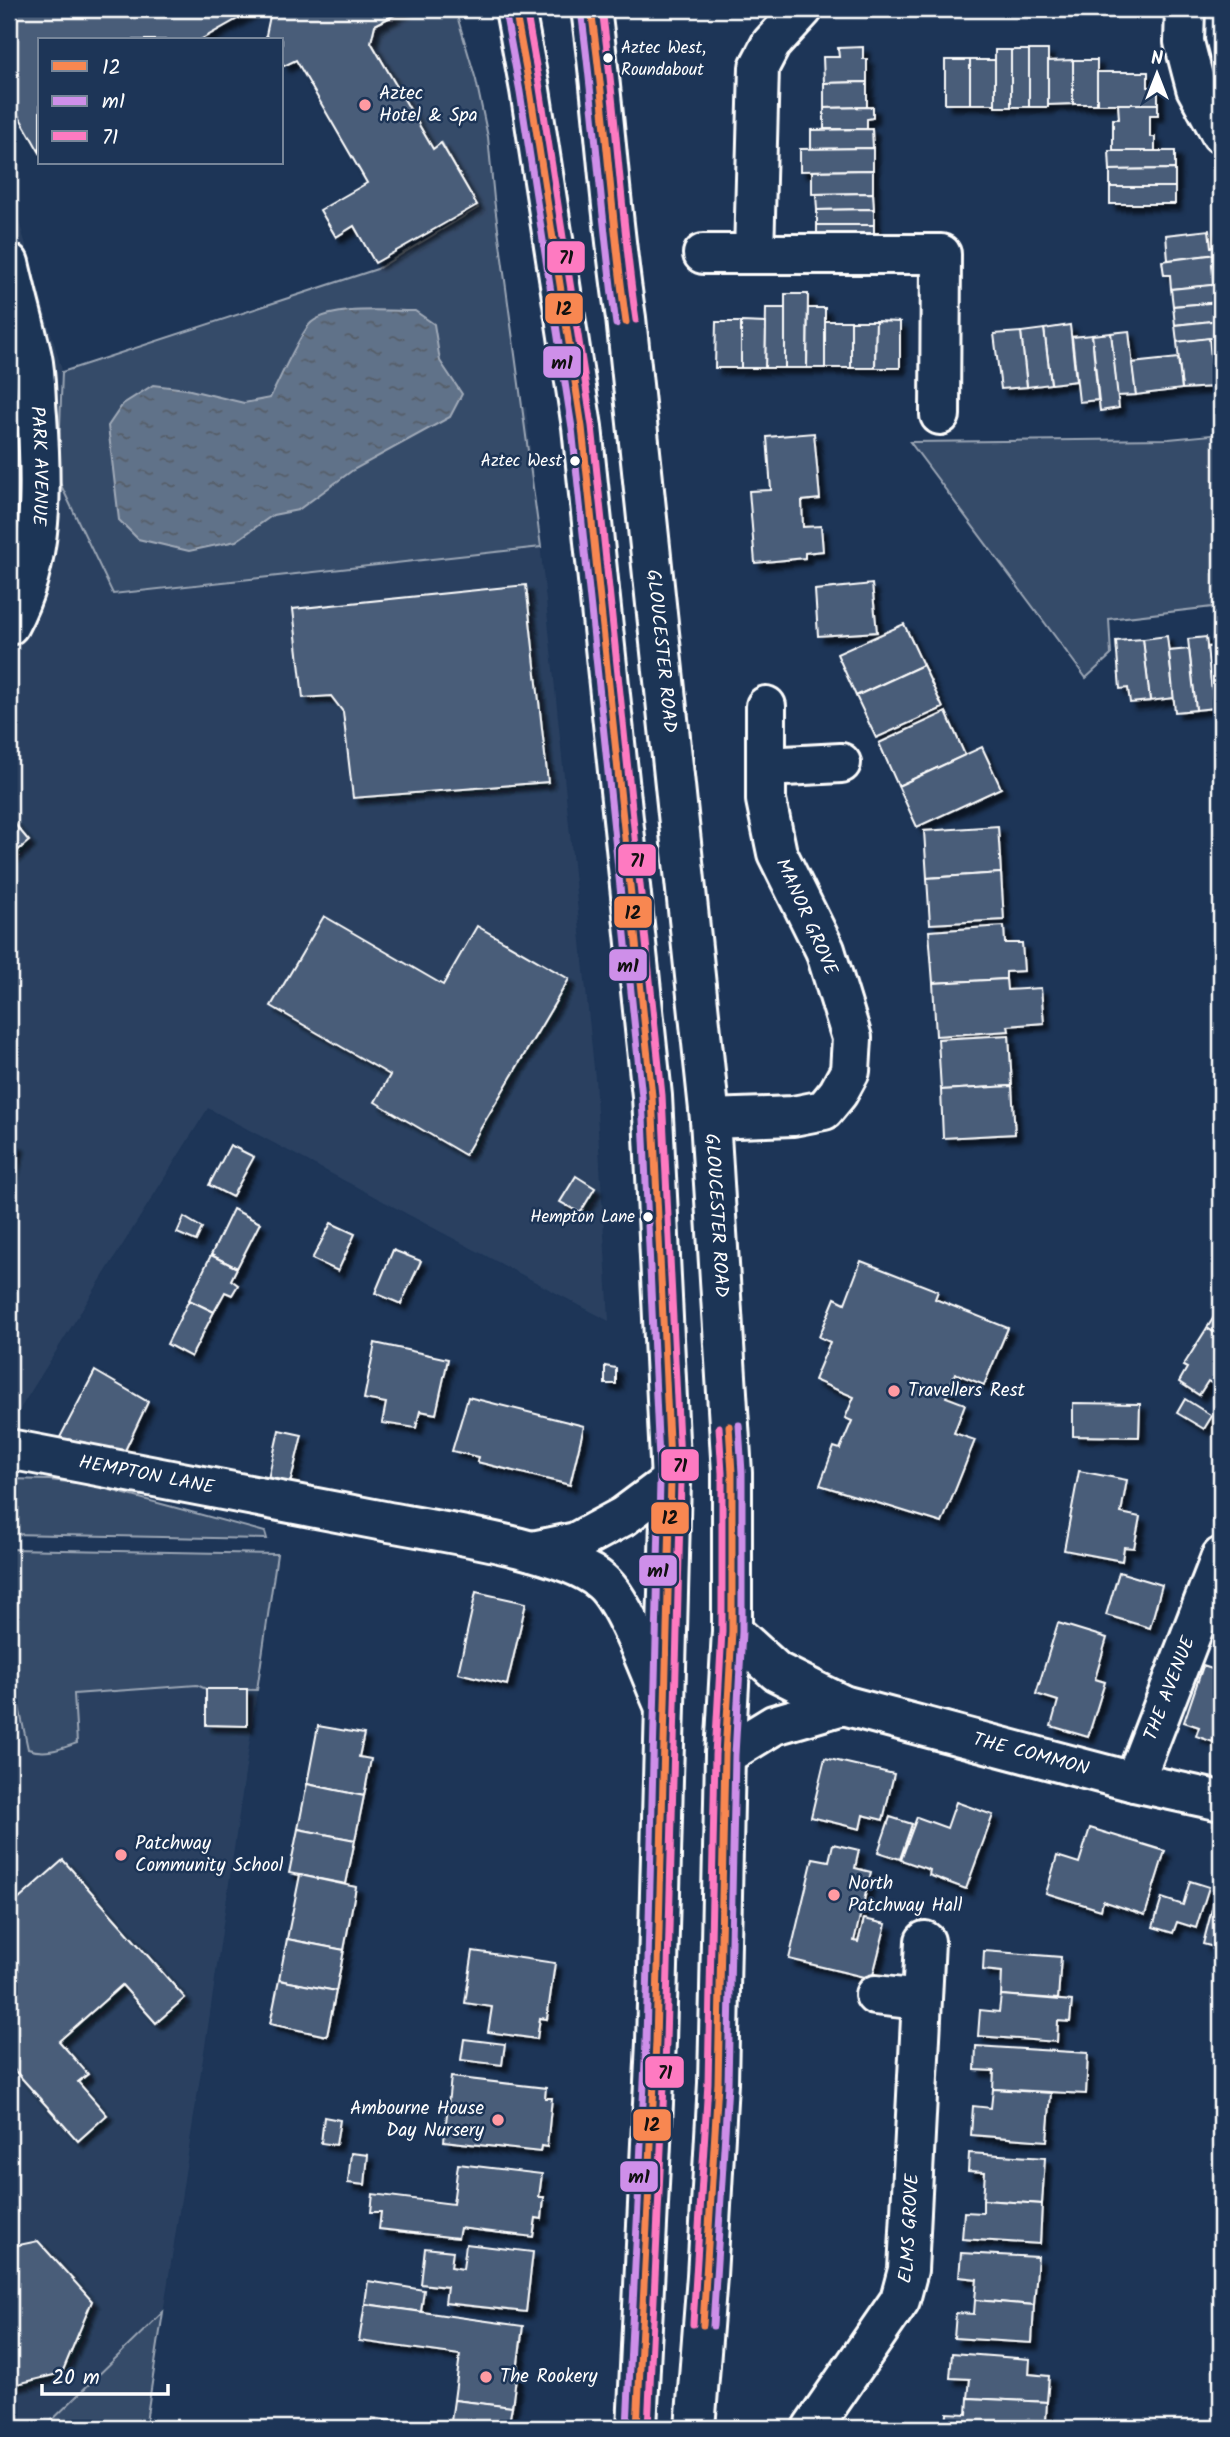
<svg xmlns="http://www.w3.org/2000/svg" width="1230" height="2437" font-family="Kalam,sans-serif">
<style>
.built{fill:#2a4161}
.green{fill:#364b69;stroke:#9aa5b4;stroke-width:2}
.water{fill:url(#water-ripples);stroke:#a0aab8;stroke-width:2}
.building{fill:#4a5d79;stroke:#fff;stroke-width:2;filter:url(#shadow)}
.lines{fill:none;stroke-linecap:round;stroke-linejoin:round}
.street-casing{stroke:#fff;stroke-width:44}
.primary-casing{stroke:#fff;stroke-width:44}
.street{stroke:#1d3557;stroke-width:38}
.primary{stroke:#1d3557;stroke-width:38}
.bus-1-casing{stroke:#1d3557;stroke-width:12}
.bus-2-casing{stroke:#1d3557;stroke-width:12}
.bus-3-casing{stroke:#1d3557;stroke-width:12}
.bus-1{stroke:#f88751;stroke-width:7}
.bus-2{stroke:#ce8fe9;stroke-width:7}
.bus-3{stroke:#fe7ac1;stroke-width:7}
.bus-dot{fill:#fff;stroke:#1d3557;stroke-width:2.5}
.poi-dot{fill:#ff9aa2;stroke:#1d3557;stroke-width:2.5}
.labels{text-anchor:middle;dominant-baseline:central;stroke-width:5;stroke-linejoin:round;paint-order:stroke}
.bus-label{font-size:17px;fill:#fff;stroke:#1d3557;text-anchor:end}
.poi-label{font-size:19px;fill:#fff;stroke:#1d3557;text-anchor:start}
.street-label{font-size:19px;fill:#fff;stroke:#1d3557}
.line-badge{stroke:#1d3557;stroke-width:2.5}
.pale-badge-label{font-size:19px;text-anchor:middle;font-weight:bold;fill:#111}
</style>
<defs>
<pattern id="water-ripples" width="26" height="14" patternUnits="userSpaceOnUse" patternTransform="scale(1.75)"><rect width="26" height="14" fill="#617289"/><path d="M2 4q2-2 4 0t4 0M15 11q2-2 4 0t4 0" fill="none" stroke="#555d67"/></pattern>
<filter id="shadow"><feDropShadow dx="6" dy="6" stdDeviation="2" flood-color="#0009"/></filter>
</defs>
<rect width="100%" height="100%" fill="#1d3557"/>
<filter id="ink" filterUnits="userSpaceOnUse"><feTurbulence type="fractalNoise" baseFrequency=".0143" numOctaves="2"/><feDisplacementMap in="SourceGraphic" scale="14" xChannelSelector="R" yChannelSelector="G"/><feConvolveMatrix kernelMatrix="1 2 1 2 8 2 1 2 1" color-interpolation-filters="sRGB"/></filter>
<g filter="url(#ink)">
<g class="built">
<polygon points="9,195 14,204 78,426 526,407 595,1078 609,1321 208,1108 18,1412 9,1410"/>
<polygon points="9,1548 277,1554 209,2020 145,2428 9,2428"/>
</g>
<g class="green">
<polygon points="406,9 455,9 476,80 488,137 494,199 541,547 113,594 58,479 62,372 377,269 478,208 442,143 433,149 371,42 375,25"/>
<polygon points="1221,434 1221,606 1109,619 1111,655 1086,678 910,442 1169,439"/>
<polygon points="9,1479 49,1480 88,1484 265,1532 267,1539 9,1534"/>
<path d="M9,1549L277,1554L257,1690L206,1689L197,1685L74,1694L77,1743C60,1749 46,1755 28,1749L9,1660Z"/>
<polygon points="163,2312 145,2428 44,2428"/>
</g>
<path class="water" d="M415,311L434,324L440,361L462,394L450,417L353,470L298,510L273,515L236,541L189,551L138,539L119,520L108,426L123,404L153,385L186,389L244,403L270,398C281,377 295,343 309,325C325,305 390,311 415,311Z"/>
<g class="building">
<polygon points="9,9 255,9 200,40 40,40 40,153 9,99"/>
<polygon points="266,9 406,9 375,25 371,42 433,149 441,143 477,205 375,263 354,226 336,237 320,210 367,183 296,60 284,66 282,62 282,40 269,40 266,35 270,16"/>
<polygon points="863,47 863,59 867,59 867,82 824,83 823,57 839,57 838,48"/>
<rect x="995" y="50" width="16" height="57"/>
<rect x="1011" y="50" width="18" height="57"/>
<rect x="1029" y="50" width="19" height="57"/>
<rect x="945" y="60" width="25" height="44"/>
<rect x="970" y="60" width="25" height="44"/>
<rect x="1073" y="60" width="24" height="44"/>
<polygon points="1073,60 1073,104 1048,105 1048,61"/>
<polygon points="1097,72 1148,72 1148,87 1158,87 1158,104 1097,104"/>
<polygon points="867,82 867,107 824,108 824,83"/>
<polygon points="1118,104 1158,104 1158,115 1150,115 1150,137 1155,137 1155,151 1113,151 1113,119 1119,119"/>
<polygon points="873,107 873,118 867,119 867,129 824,129 824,108"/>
<polygon points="872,129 873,148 811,149 811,130"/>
<polygon points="873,148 873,170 800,171 800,149"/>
<polygon points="1109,151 1175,151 1175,169 1110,170"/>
<polygon points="1175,169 1175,187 1110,187 1110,170"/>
<polygon points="873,170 873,193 812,194 812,171"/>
<rect x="1110" y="187" width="65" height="17"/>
<polygon points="873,193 874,209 817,210 816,194"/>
<polygon points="874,209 874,225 817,225 817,210"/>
<polygon points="817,225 874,225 874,240 817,241"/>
<polygon points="1209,230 1211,247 1216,247 1217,254 1168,260 1166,235"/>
<polygon points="1217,254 1218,263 1212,264 1214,285 1171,289 1170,275 1164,275 1162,261"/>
<polygon points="1221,284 1221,302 1173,306 1171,289"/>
<polygon points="785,294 808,294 807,368 785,368"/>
<polygon points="1221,302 1221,320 1175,325 1173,306"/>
<polygon points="766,308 785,308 785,368 765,368"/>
<polygon points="808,308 825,308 825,368 807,368"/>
<polygon points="1221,320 1221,337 1177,342 1175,325"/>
<rect x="825" y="321" width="26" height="47"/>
<polygon points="851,321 876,321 875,368 851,368"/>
<polygon points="876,321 900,322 900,368 875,368"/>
<polygon points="716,322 741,322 741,368 715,368"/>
<polygon points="741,322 766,323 765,368 741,368"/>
<polygon points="1070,325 1076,381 1051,384 1044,329"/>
<polygon points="1044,329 1051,384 1027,387 1021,332"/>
<polygon points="1129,331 1136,395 1117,396 1111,333"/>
<polygon points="1021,332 1027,387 1001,389 994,334"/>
<polygon points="1111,333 1119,408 1100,411 1092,335"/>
<polygon points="1092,335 1098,400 1079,402 1072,337"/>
<polygon points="1209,338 1214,387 1182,389 1177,342"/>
<polygon points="1178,358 1182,389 1136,395 1132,363"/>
<polygon points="814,433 820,499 802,501 803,527 821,526 823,551 805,553 805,558 755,563 749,491 771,490 767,437"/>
<polygon points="872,584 877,632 818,636 815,590"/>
<polygon points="526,585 548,782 353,798 343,712 331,696 303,698 293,609"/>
<polygon points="904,624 923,665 856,696 837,654"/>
<polygon points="1167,636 1174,698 1150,701 1143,639"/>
<polygon points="1206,637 1214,708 1196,710 1188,639"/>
<polygon points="1143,639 1150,701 1130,703 1128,688 1120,689 1116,641"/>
<polygon points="1221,646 1221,707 1214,708 1207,647"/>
<polygon points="1189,649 1196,710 1175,712 1169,651"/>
<polygon points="923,665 943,708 876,738 856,696"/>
<polygon points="946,712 965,755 898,786 879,743"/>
<polygon points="982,747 1001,788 917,827 898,786"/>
<polygon points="9,817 29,841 9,858"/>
<polygon points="998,826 1001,873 927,878 924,831"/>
<polygon points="1001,873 1004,920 930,924 927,878"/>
<polygon points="324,916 443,985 477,926 569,979 465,1155 375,1102 390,1075 271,1006"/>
<polygon points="1004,926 1005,943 1022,943 1024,971 1006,972 1006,979 933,983 929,931"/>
<polygon points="1006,979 1007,990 1041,988 1044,1023 1008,1026 1009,1031 936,1036 933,983"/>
<polygon points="1009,1035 1012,1086 941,1090 938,1039"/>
<polygon points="1012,1086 1015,1134 943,1138 941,1090"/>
<polygon points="9,1143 18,1145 9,1179"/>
<polygon points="230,1145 254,1157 232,1197 209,1185"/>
<polygon points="576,1176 595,1188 580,1213 560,1202"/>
<polygon points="233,1209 260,1223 237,1268 211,1255"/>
<polygon points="184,1217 202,1228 196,1241 177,1233"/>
<polygon points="331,1223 355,1234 338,1271 312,1259"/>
<polygon points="393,1250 421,1261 401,1304 375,1293"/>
<polygon points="211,1255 237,1268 231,1280 238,1285 232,1295 225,1292 214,1312 189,1300"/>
<polygon points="861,1261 938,1291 935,1299 1008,1328 984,1385 955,1373 946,1397 965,1404 954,1433 975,1440 942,1523 820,1485 834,1447 840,1449 852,1421 845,1418 854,1397 814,1380 830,1342 819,1337 835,1298 845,1303"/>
<polygon points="189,1300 214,1312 191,1357 167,1344"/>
<polygon points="1221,1306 1221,1337 1207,1328"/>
<polygon points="1207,1328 1221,1337 1221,1389 1208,1381 1199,1395 1179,1382 1187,1368 1183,1366"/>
<polygon points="375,1343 448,1359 436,1414 420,1411 416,1428 382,1423 386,1403 364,1399"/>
<polygon points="605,1366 616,1368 616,1384 605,1384"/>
<polygon points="95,1371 148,1402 121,1459 57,1443"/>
<polygon points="468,1397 584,1426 570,1485 477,1462 478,1457 452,1451"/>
<polygon points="1185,1399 1212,1416 1204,1429 1177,1413"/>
<polygon points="1073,1403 1140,1404 1139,1437 1073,1436"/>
<polygon points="279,1430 302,1435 290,1484 268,1479"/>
<polygon points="1079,1471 1127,1480 1121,1513 1140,1517 1134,1548 1124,1547 1122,1561 1064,1550"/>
<polygon points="1119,1572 1162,1585 1150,1628 1106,1615"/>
<polygon points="476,1592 526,1603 507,1685 458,1673"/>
<polygon points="1058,1623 1107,1638 1095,1679 1105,1682 1088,1737 1051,1726 1058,1701 1036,1694"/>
<polygon points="1203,1666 1221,1672 1221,1740 1214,1737 1213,1742 1196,1736 1199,1727 1184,1722"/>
<polygon points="206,1689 247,1689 247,1726 206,1725"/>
<polygon points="318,1726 364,1734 359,1757 371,1759 364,1796 307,1784"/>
<polygon points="825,1758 894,1774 883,1820 863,1815 860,1829 811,1817"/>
<polygon points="307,1784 364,1796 355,1840 298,1829"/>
<polygon points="956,1802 993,1815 966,1889 929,1875 930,1870 901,1860 917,1817 947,1828"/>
<polygon points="890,1817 912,1824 900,1859 878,1852"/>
<polygon points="1090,1828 1165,1851 1145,1915 1103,1901 1101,1910 1046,1893 1057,1856 1079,1863"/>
<polygon points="298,1829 355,1840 346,1884 289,1873"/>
<polygon points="833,1844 859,1850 855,1868 871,1872 854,1941 858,1942 864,1919 886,1924 872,1979 789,1959 813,1858 829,1861"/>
<polygon points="63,1860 185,1998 156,2023 122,1985 59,2041 88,2074 78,2082 107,2115 78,2141 9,2064 9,1908"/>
<polygon points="300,1875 356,1887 344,1950 287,1939"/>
<polygon points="1190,1881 1209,1887 1196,1928 1177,1922 1173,1933 1153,1927 1162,1898 1183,1905"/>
<polygon points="1219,1882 1221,1883 1221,1949 1203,1944"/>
<polygon points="287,1939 344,1950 336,1991 279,1980"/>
<polygon points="473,1951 555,1963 547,2019 540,2018 537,2039 488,2032 492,2007 465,2003"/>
<polygon points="984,1951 1061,1957 1058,1999 1001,1995 1002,1972 983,1970"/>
<polygon points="279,1980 336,1991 327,2036 270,2024"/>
<polygon points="1001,1995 1072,2001 1070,2022 1058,2021 1057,2042 978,2036 980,2010 999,2012"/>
<polygon points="464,2039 505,2044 502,2065 461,2060"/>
<polygon points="976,2046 1088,2053 1086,2094 993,2089 994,2071 975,2070"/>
<polygon points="451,2077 546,2088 545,2098 552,2098 547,2147 541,2146 540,2152 444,2141"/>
<polygon points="993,2089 1051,2093 1047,2141 971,2135 973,2106 991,2108"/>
<polygon points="324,2117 340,2120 336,2145 321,2143"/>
<polygon points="351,2153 368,2155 365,2185 348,2183"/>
<polygon points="969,2153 1045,2158 1042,2204 983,2200 985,2172 968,2171"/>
<polygon points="458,2164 542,2174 539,2197 544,2197 542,2219 536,2218 533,2237 460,2228 458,2238 379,2229 381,2212 371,2212 373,2194 453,2204"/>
<polygon points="983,2200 1042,2204 1040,2244 962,2239 964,2212 983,2213"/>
<polygon points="38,2241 92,2301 62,2373 9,2386 9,2247"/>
<polygon points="466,2244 533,2252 526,2312 445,2303 447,2287 421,2284 425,2248 453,2251 451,2267 463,2269"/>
<polygon points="961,2253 1038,2257 1034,2305 975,2300 977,2279 959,2277"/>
<polygon points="368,2281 424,2290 421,2312 365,2304"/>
<polygon points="975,2300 1034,2305 1032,2343 954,2338 956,2313 974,2314"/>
<polygon points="365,2304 523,2326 512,2407 454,2400 460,2355 359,2341"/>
<polygon points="952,2353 1030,2359 1029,2374 1049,2376 1047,2402 968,2398 970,2379 950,2378"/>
<polygon points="968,2398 1047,2402 1046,2421 1026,2420 1025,2428 946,2428 947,2413 967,2414"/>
<polygon points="454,2400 512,2407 508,2428 450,2428"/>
<polygon points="372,2418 408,2424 407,2428 370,2428"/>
</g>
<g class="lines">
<g class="street-casing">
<g id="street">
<polyline points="1185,9 1184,42 1196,88 1221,134"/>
<polyline points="703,254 941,254 940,415"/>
<polyline points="754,254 759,67 771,44 803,9"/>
<path id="s1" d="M9,263C16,295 25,326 32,357C36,376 35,397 37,416C42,486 44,562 9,625"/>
<polyline points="766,767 841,763"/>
<polyline points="710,1119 793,1116 824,1110 838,1093 850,1071 852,1038 825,950 777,853 766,800 766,706"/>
<path id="s2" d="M9,1449C134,1473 259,1497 384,1521C436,1531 566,1549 602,1582C626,1603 650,1674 664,1705"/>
<polyline points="532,1551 576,1542 624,1516 671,1481"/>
<path id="s3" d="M732,1631L777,1672L843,1705L1134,1782L1221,1801"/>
<polyline points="725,1755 774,1725 843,1705"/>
<path id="s4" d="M1134,1782L1221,1557"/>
<polyline points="875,1995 921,2000"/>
<path id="s5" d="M812,2428L900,2300L908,2270L925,1941"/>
</g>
</g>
<g class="primary-casing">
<g id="primary">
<polyline points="515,9 530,90 582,427 652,1096 658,1216 671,1481 656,2042 637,2428"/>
<path id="s6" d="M591,9C605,112 610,216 626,318L710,1119L732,1473V1631L725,1755L718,2083L707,2276L695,2428"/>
</g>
</g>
<use href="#street" class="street"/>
<use href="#primary" class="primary"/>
<g class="bus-1-casing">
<g id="bus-1">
<polyline points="515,9 530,90 582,427 652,1096 671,1481 656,2042 637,2428"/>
<path d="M591,9C606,113 611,218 626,322"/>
<polyline points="703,2325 718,2083 725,1755 732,1631 732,1473 729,1426"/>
</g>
</g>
<g class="bus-2-casing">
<g id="bus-2">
<path d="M581,10C595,114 601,220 616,324"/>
<polyline points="505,11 520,92 572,428 642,1097 660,1481 646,2042 627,2427"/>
<polyline points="713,2326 728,2084 735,1755 742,1632 742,1473 739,1425"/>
</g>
</g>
<g class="bus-3-casing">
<g id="bus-3">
<polyline points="526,9 540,88 592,426 662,1095 681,1481 666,2042 648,2428"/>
<path d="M602,9C616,112 621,217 636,320"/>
<polyline points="693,2324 708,2083 715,1755 722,1631 722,1473 719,1427"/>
</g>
</g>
<use href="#bus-1" class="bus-1"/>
<use href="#bus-2" class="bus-2"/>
<use href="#bus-3" class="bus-3"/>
</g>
</g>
<g class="bus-dot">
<circle cx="608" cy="58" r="6"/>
<circle cx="575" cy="461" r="6"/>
<circle cx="648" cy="1217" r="6"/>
</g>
<g class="poi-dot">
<circle cx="365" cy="105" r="7"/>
<circle cx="894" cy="1391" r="7"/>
<circle cx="121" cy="1855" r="7"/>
<circle cx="834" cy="1895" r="7"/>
<circle cx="498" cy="2120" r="7"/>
<circle cx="486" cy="2377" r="7"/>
</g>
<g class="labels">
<g class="bus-label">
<text x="621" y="48" text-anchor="start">Aztec West,<tspan x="621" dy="22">Roundabout</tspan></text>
<text x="562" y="461">Aztec West</text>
<text x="635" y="1217">Hempton Lane</text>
</g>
<g class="poi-label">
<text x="379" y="94">Aztec<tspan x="379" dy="22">Hotel &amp; Spa</tspan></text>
<text x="908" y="1391">Travellers Rest</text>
<text x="135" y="1844">Patchway<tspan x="135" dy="22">Community School</tspan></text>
<text x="848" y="1884">North<tspan x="848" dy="22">Patchway Hall</tspan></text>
<text x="484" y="2109" text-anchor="end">Ambourne House<tspan x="484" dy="22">Day Nursery</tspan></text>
<text x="500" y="2377">The Rookery</text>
</g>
<g class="street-label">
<text stroke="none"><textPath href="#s1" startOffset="206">PARK AVENUE</textPath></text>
<text stroke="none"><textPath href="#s6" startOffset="646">GLOUCESTER ROAD</textPath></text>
<text transform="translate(806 917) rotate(66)">MANOR GROVE</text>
<text stroke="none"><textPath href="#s6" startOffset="1213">GLOUCESTER ROAD</textPath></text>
<text stroke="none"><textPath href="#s2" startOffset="140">HEMPTON LANE</textPath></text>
<text stroke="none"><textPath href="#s4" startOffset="100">THE AVENUE</textPath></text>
<text stroke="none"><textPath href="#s3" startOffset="329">THE COMMON</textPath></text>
<text stroke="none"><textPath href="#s5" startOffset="228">ELMS GROVE</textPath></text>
</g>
</g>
<g class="line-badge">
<rect x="546" y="240" width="40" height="34" rx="7" fill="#fe7ac1"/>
<rect x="544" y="292" width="40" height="33" rx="7" fill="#f88751"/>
<rect x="542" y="345" width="40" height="34" rx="7" fill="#ce8fe9"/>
<rect x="617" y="843" width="40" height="34" rx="7" fill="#fe7ac1"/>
<rect x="613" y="895" width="40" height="34" rx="7" fill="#f88751"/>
<rect x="608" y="948" width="40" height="34" rx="7" fill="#ce8fe9"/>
<rect x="660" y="1448" width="40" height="34" rx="7" fill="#fe7ac1"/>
<rect x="650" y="1501" width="40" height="34" rx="7" fill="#f88751"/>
<rect x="638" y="1554" width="40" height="33" rx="7" fill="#ce8fe9"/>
<rect x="644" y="2055" width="41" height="34" rx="7" fill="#fe7ac1"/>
<rect x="632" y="2108" width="40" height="34" rx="7" fill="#f88751"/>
<rect x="619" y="2160" width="40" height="33" rx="7" fill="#ce8fe9"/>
</g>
<g class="pale-badge-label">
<text x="566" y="264">71</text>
<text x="564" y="315">12</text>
<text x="562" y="369">m1</text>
<text x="637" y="867">71</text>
<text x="633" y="919">12</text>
<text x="628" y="972">m1</text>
<text x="680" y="1472">71</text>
<text x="670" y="1524">12</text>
<text x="658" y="1577">m1</text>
<text x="665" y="2079">71</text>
<text x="652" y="2131">12</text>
<text x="639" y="2183">m1</text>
</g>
<rect width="1230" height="2437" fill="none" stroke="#1d3557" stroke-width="35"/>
<rect x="18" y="18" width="1195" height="2402" fill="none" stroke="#fff" stroke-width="2.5" filter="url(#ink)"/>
<rect x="38" y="38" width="245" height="126" fill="#1d3557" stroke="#77869a" stroke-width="2"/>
<rect x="52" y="61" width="35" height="10" fill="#f88751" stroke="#77869a" stroke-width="2"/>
<text x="102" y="74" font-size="21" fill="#ffffff">12</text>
<rect x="52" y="96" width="35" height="10" fill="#ce8fe9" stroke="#77869a" stroke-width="2"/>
<text x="102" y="108" font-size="21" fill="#ffffff">m1</text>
<rect x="52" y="131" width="35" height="10" fill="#fe7ac1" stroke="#77869a" stroke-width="2"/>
<text x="102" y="144" font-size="21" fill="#ffffff">71</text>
<g transform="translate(1157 74)" stroke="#1d3557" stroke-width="5" paint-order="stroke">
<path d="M0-5L12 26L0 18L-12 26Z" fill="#ffffff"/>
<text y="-10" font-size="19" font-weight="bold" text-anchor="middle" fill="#ffffff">N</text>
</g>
<path d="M42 2384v10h126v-10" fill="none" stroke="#ffffff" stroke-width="3.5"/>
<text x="52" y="2384" font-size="21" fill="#ffffff" stroke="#1d3557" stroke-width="5" paint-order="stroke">20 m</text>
</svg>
